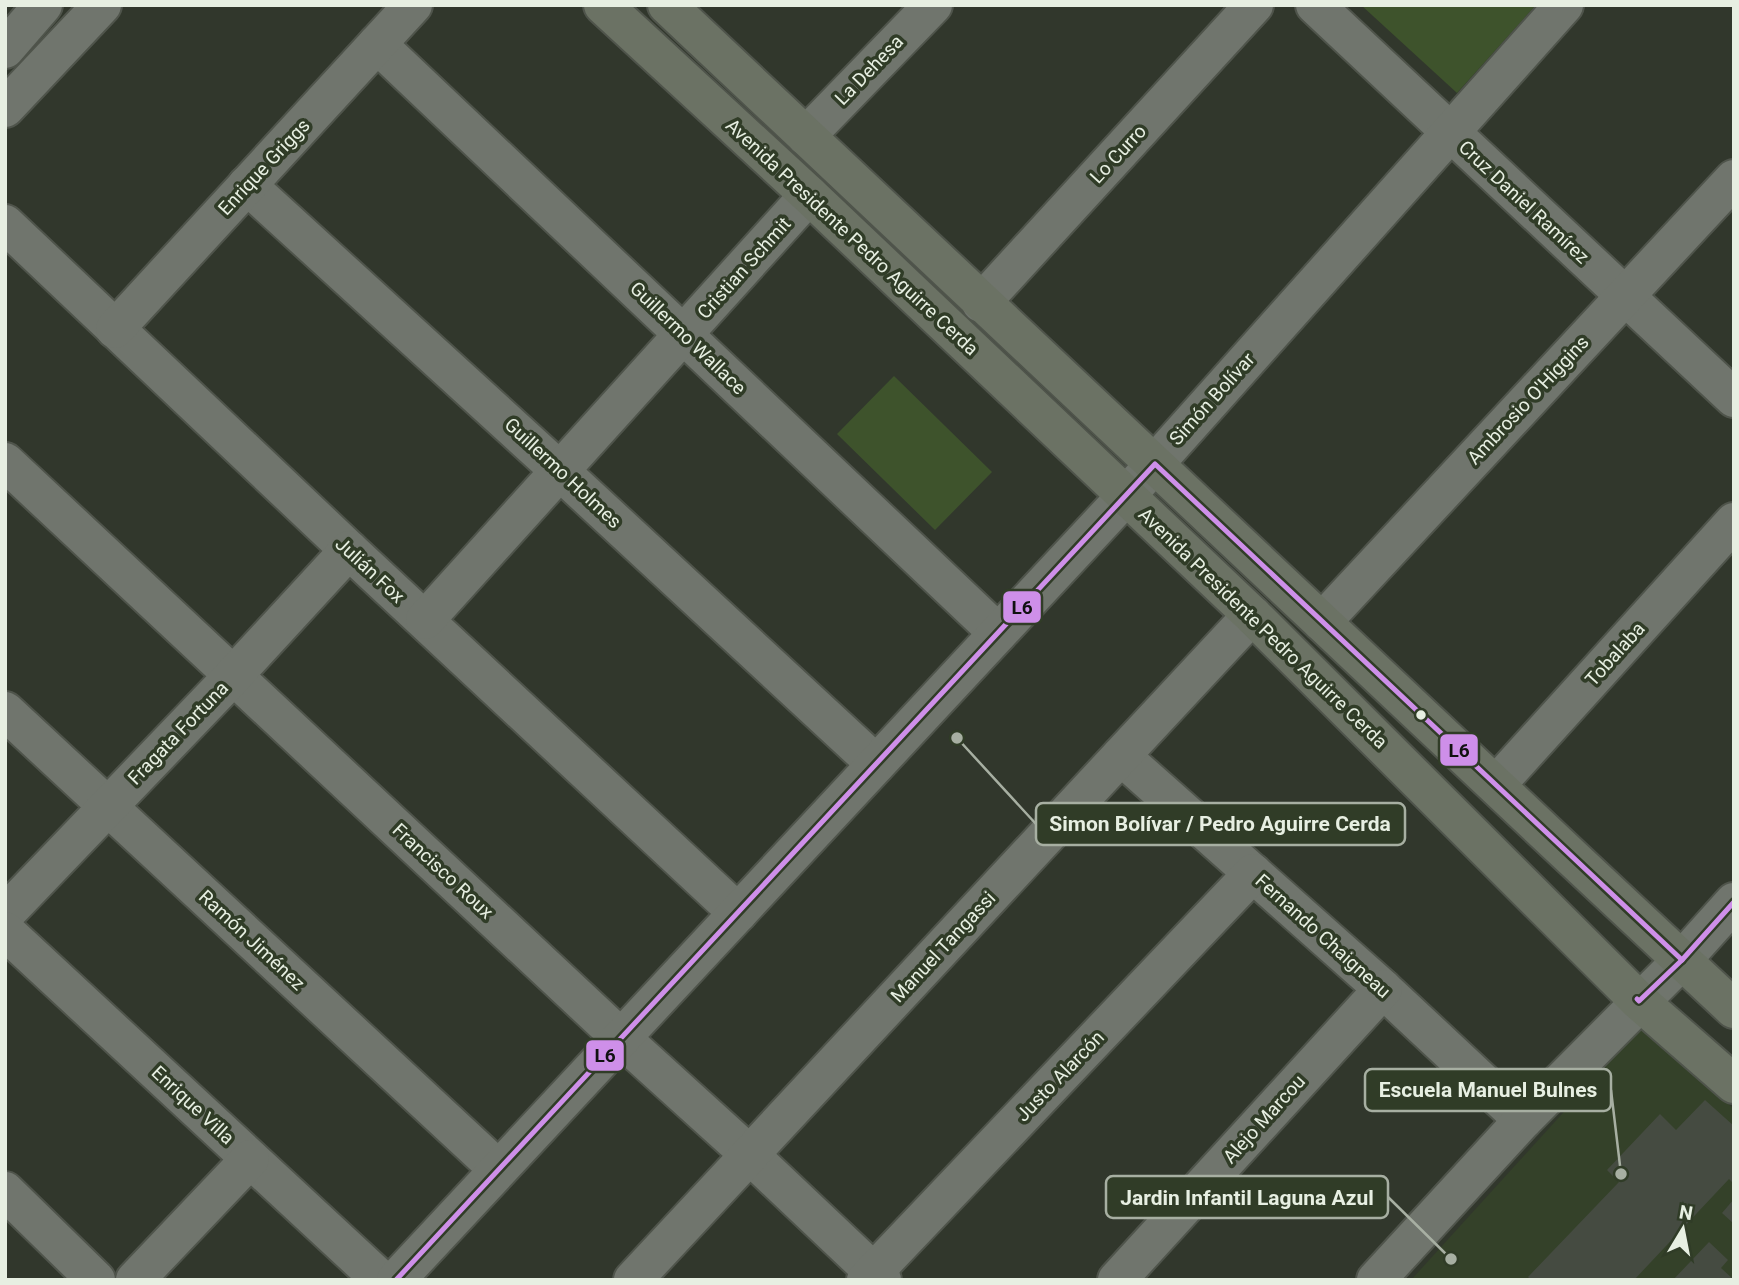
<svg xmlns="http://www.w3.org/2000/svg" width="1739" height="1285" font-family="Roboto,sans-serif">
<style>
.built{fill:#344129}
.green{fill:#3e532c}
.building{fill:#454b41}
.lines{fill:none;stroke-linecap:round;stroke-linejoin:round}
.minor-casing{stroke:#4f544b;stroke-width:42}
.major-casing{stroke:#4f544b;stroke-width:42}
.minor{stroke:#70756d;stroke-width:38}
.major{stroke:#6b7264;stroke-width:38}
.bus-1-casing{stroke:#303c27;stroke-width:10}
.bus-1{stroke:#ce8fe9;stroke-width:5}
.bus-dot{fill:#e7efe2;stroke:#303c27;stroke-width:2.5}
.labels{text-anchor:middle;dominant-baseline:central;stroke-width:7;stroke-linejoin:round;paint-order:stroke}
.street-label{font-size:19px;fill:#e7efe2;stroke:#303c27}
.leader{fill:none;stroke:#a7afa2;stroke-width:2.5}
.callout-dot{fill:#a7afa2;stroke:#303c27;stroke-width:2.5}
.callout{fill:#303c27;stroke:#a7afa2;stroke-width:2.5}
.callout-label{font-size:21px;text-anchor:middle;font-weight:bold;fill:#e7efe2}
.line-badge{stroke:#303c27;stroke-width:2.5}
.pale-badge-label{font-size:19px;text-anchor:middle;font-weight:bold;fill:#111}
</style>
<rect width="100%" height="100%" fill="#31372c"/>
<polygon class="built" points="1642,1026 1734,1109 1734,1280 1411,1280"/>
<g class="green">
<polygon points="1361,5 1536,5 1457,93"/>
<polygon points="894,376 992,472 935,530 837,434"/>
</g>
<g class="building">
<polygon points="1705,1100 1734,1126 1734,1184 1729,1179 1634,1280 1531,1280 1528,1277 1619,1182 1607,1170 1660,1114 1676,1130"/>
<polygon points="1734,1199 1734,1224 1722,1213"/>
<polygon points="1709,1242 1728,1260 1721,1268 1734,1280 1673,1280"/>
</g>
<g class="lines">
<g class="minor-casing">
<g id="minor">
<polyline points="1315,5 1734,398"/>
<polyline points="377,44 998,633"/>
<polyline points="5,49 43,5"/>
<polyline points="5,108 102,5"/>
<polyline points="806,136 933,5"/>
<polyline points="247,185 560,471 876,764"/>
<polyline points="5,224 349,550 738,913"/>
<polyline points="981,303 1254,5"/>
<polyline points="115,329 413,5"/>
<polyline points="5,462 621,1038 750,1155 882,1280"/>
<polyline points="425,620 809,195"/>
<polyline points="1322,622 1734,179"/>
<polyline points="5,711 498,1169"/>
<polyline points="1121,756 1383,989 1523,1120"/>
<polyline points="1496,785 1734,522"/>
<polyline points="5,914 233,676 349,550"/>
<polyline points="5,931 381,1280"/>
<polyline points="5,1191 96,1280"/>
<polyline points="135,1280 250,1159"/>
<polyline points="396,1280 1126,496 1564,5"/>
<polyline points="633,1280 1252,615"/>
<polyline points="866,1280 1253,873"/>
<polyline points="1117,1280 1383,989"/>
<polyline points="1376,1280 1523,1120 1682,960 1734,902"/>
</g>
</g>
<g class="major-casing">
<g id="major">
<polyline points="603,5 809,195 1252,615 1639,1001 1734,1084"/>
<path d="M667,5C1023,340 1377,676 1734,1009"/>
</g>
</g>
<use href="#minor" class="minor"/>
<use href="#major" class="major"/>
<g class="bus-1-casing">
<g id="bus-1">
<polyline points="1637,999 1639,1001 1682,960 1734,902"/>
<polyline points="396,1280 1155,464 1682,960"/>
</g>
</g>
<use href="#bus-1" class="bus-1"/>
</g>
<circle class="bus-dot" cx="1421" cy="715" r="6"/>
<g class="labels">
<g class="street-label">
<text transform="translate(869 70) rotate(-46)">La Dehesa</text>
<text transform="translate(1118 154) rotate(-47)">Lo Curro</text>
<text transform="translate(264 167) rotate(-47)">Enrique Griggs</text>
<text transform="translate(1524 202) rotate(43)">Cruz Daniel Ramírez</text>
<text transform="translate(852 237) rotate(43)">Avenida Presidente Pedro Aguirre Cerda</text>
<text transform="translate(744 268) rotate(-48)">Cristian Schmit</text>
<text transform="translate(688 338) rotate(44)">Guillermo Wallace</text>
<text transform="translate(1212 399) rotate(-48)">Simón Bolívar</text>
<text transform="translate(1528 400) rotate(-47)">Ambrosio O'Higgins</text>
<text transform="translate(563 473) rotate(43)">Guillermo Holmes</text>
<text transform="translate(370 570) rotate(43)">Julián Fox</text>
<text transform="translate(1263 628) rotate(44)">Avenida Presidente Pedro Aguirre Cerda</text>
<text transform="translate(1615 654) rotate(-48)">Tobalaba</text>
<text transform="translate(178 733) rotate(-46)">Fragata Fortuna</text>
<text transform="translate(443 871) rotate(43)">Francisco Roux</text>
<text transform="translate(1323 936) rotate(42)">Fernando Chaigneau</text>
<text transform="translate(252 940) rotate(43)">Ramón Jiménez</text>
<text transform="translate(943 947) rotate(-47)">Manuel Tangassi</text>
<text transform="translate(1060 1076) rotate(-46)">Justo Alarcón</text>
<text transform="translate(193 1105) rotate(43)">Enrique Villa</text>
<text transform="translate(1264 1119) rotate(-48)">Alejo Marcou</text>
</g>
</g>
<path class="leader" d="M957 738L1036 824M1621 1174L1611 1090M1451 1259L1388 1197"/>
<g class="callout-dot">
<circle cx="957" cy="738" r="7"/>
<circle cx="1621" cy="1174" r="7"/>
<circle cx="1451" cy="1259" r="7"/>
</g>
<g class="callout">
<rect x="1036" y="803" width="369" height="42" rx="7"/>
<rect x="1365" y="1069" width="246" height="42" rx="7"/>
<rect x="1106" y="1176" width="282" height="42" rx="7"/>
</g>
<g class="callout-label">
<text x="1220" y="831">Simon Bolívar / Pedro Aguirre Cerda</text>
<text x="1488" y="1097">Escuela Manuel Bulnes</text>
<text x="1247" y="1205">Jardin Infantil Laguna Azul</text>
</g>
<g class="line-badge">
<rect x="1002" y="590" width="40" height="34" rx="7" fill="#ce8fe9"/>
<rect x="1439" y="733" width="40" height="34" rx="7" fill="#ce8fe9"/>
<rect x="585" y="1039" width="40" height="33" rx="7" fill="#ce8fe9"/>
</g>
<g class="pale-badge-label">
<text x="1022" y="614">L6</text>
<text x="1459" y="757">L6</text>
<text x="605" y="1062">L6</text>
</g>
<rect width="1739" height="1285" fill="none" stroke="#e7efe2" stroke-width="14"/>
<g transform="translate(1683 1229) rotate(10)" stroke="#303c27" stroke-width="5" paint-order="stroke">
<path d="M0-5L12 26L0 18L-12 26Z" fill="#e7efe2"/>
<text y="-10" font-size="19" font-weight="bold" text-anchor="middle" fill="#e7efe2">N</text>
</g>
</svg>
